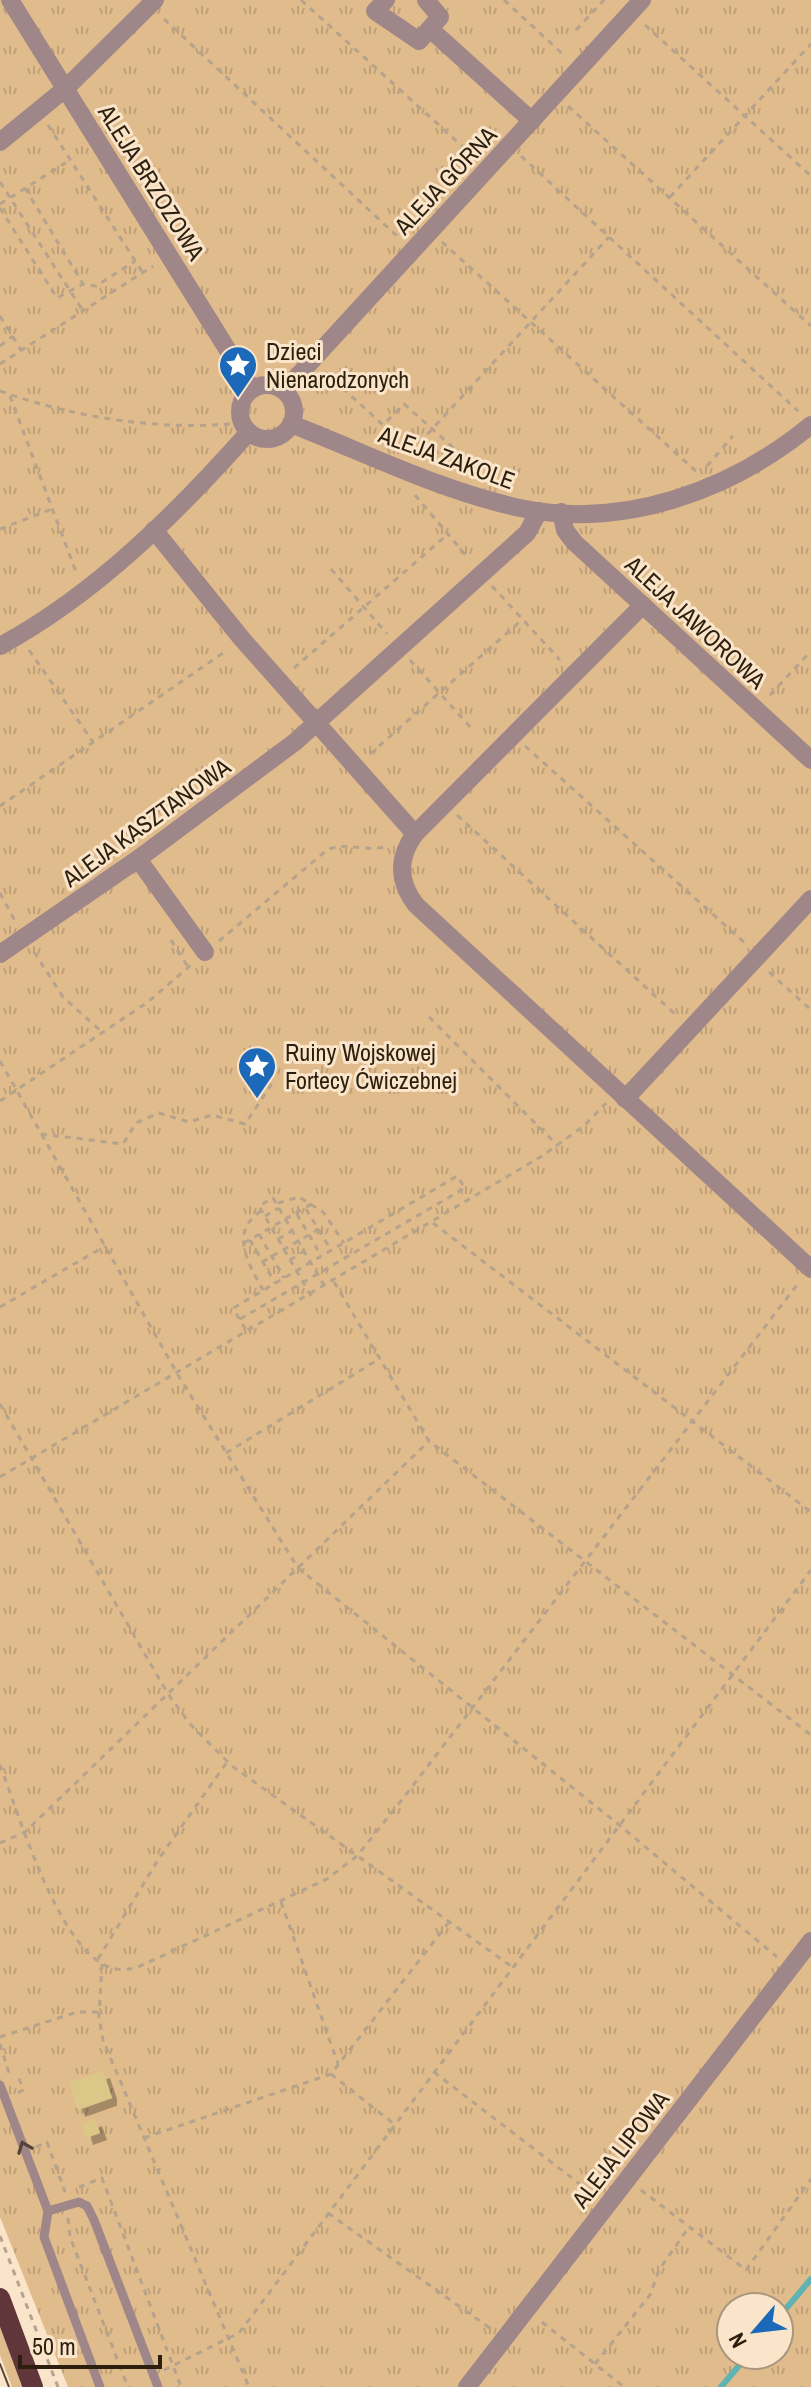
<svg xmlns="http://www.w3.org/2000/svg" width="811" height="2387" font-family="'Archivo Narrow',sans-serif">
<style>
.grass{fill:#e0bb8c}
.park{fill:url(#park-tufts);fill-rule:evenodd}
.lines{fill:none;stroke-linecap:round;stroke-linejoin:round}
.stream{stroke:#5db4b2;stroke-width:6}
.building{fill:#dbc889;filter:url(#shadow)}
.path{stroke:#b6a38c;stroke-width:3;stroke-dasharray:6 6;stroke-linecap:butt}
.lane{stroke:#9f8688;stroke-width:9}
.street{stroke:#9f8688;stroke-width:18}
.primary{stroke:#60363b;stroke-width:20}
.tram{stroke:#564835;stroke-width:2}
.oneway{stroke:#544339}
.labels{text-anchor:middle;dominant-baseline:central;stroke-width:6;stroke-linejoin:round;paint-order:stroke}
.street-label{font-size:24px;fill:#2c1f0e;stroke:#fae5ca}
.poi-label{font-size:24px;fill:#2c1f0e;stroke:#fae5ca;text-anchor:start}
</style>
<defs>
<pattern id="park-tufts" width="24" height="20" patternUnits="userSpaceOnUse" patternTransform="scale(2)"><rect width="24" height="20" fill="#e0bb8c"/><path d="M3 7l-1-3M5 7V3M7 7l1-3M15 17l-1-3M17 17v-4M19 17l1-3" fill="none" stroke="#c0a078"/></pattern>
<filter id="shadow"><feDropShadow dx="7" dy="7" stdDeviation="0" flood-color="#0004"/></filter>
</defs>
<rect width="100%" height="100%" fill="#fae5ca"/>
<polygon class="grass" points="0,2326 23,2387 12,2387 0,2355"/>
<path class="park" d="M0,0H811V2387H68L0,2217ZM731,2307H779V2355H731Z"/>
<g class="lines">
<g class="stream">
<polyline points="779,2317 811,2279"/>
<polyline points="721,2387 748,2355"/>
</g>
</g>
<g class="building">
<polygon points="103,2071 112,2098 78,2110 69,2083"/>
<polygon points="95,2119 100,2133 86,2138 82,2124"/>
</g>
<g class="lines">
<g class="path">
<polyline points="301,0 473,156"/>
<polyline points="504,0 566,57"/>
<polyline points="164,19 398,237"/>
<polyline points="645,25 811,176"/>
<polyline points="576,30 604,0"/>
<polyline points="568,106 811,326"/>
<polyline points="48,125 143,273"/>
<polyline points="521,156 798,411"/>
<polyline points="0,182 83,311"/>
<polyline points="25,188 83,284 96,286 135,261"/>
<polyline points="670,197 811,44"/>
<polyline points="0,204 70,160"/>
<polyline points="0,208 57,298 83,284"/>
<polyline points="442,242 698,473"/>
<polyline points="0,316 21,350"/>
<polyline points="0,346 13,336"/>
<polyline points="0,364 153,266"/>
<polyline points="325,372 383,425 404,404 490,480"/>
<path d="M0,391C73,417 153,430 231,424"/>
<polyline points="10,396 76,572"/>
<polyline points="411,452 609,237"/>
<polyline points="707,466 733,436"/>
<polyline points="415,495 469,559"/>
<polyline points="0,529 52,509"/>
<polyline points="331,569 387,634"/>
<polyline points="492,586 560,660"/>
<polyline points="29,650 93,742"/>
<polyline points="410,660 472,729"/>
<polyline points="294,668 448,534"/>
<polyline points="770,695 811,651"/>
<polyline points="525,746 746,944"/>
<polyline points="370,754 523,619"/>
<polyline points="0,806 226,651"/>
<polyline points="457,815 676,1015"/>
<polyline points="0,893 15,921"/>
<polyline points="171,940 188,967"/>
<path d="M219,941L327,850C346,841 366,853 388,846"/>
<polyline points="34,952 63,997 103,1033"/>
<polyline points="769,972 811,1010"/>
<polyline points="429,1017 558,1146"/>
<polyline points="0,1061 178,1375 298,1568 618,1824 777,1957"/>
<polyline points="0,1101 148,1002 192,964"/>
<polyline points="41,1134 123,1144 136,1123 159,1113 189,1122 212,1115 245,1124 273,1082"/>
<polyline points="278,1203 299,1197 323,1212 344,1243"/>
<polyline points="306,1209 331,1250"/>
<path d="M261,1211C229,1232 248,1263 263,1290"/>
<polyline points="297,1214 321,1256"/>
<polyline points="265,1216 279,1208"/>
<polyline points="433,1223 811,1512"/>
<polyline points="259,1234 284,1278"/>
<polyline points="278,1239 292,1231"/>
<polyline points="250,1240 275,1283"/>
<polyline points="244,1243 313,1203"/>
<polyline points="290,1260 304,1251"/>
<polyline points="262,1262 319,1229"/>
<polyline points="334,1282 429,1441 811,1735"/>
<polyline points="311,1296 259,1206 273,1198 325,1287"/>
<polyline points="0,1307 105,1246"/>
<polyline points="240,1319 465,1188 457,1176 235,1307 234,1310 248,1333"/>
<polyline points="0,1404 168,1694 190,1724 232,1766 511,1966"/>
<polyline points="226,1453 379,1359"/>
<polyline points="0,1477 542,1156 585,1125 606,1103"/>
<path d="M0,1765C19,1814 59,1953 112,1968C120,1971 128,1969 136,1968L327,1879L357,1856L401,1801L800,1281"/>
<polyline points="0,1843 25,1832 429,1441"/>
<polyline points="281,1902 338,2064"/>
<polyline points="98,1959 158,1860 227,1762"/>
<polyline points="102,1964 99,2017 103,2040 249,2387"/>
<polyline points="0,2037 77,2012 99,2012"/>
<polyline points="0,2044 9,2073"/>
<polyline points="434,2072 594,2195"/>
<polyline points="331,2074 394,2124"/>
<polyline points="18,2093 23,2090 19,2078"/>
<polyline points="144,2138 331,2074 449,1922"/>
<polyline points="36,2147 47,2142 65,2192"/>
<polyline points="79,2187 102,2178 181,2387"/>
<polyline points="641,2190 746,2270 811,2179"/>
<polyline points="328,2213 491,2329"/>
<polyline points="68,2218 70,2237 128,2387"/>
<polyline points="0,2236 58,2387"/>
<polyline points="542,2322 624,2387"/>
<polyline points="595,2364 650,2295 659,2270 689,2227"/>
<polyline points="164,2370 239,2333 811,1570"/>
</g>
<g class="lane">
<polyline points="0,2085 48,2211"/>
<polyline points="100,2387 44,2237 48,2211 79,2202 87,2206 94,2220 158,2387"/>
</g>
<g class="street">
<polyline points="10,0 252,389"/>
<polyline points="386,0 375,11 419,41 440,17 426,0"/>
<polyline points="430,29 532,121"/>
<polyline points="0,142 66,88 155,0"/>
<circle cx="267" cy="412" r="27"/>
<polyline points="284,391 642,0"/>
<path d="M291,424C366,453 441,491 520,508C624,530 732,490 811,425"/>
<polyline points="561,512 565,530 574,542 811,760"/>
<polyline points="154,530 242,639 415,834"/>
<path d="M643,605L415,834C397,858 398,882 416,905L811,1269"/>
<path d="M0,646C96,594 177,513 249,432"/>
<polyline points="138,859 205,952"/>
<polyline points="0,954 138,859 295,742 527,533 539,511"/>
<polyline points="625,1099 811,899"/>
<polyline points="467,2387 811,1941"/>
</g>
<polyline class="primary" points="0,2298 33,2387"/>
<polyline class="tram" points="0,2364 9,2387"/>
</g>
<defs><path id="oneway-chevron" d="M-2-3.5L2.5 0L-2 3.5" fill="none" stroke-width="1.6" stroke-linecap="round" stroke-linejoin="round" transform="scale(2)"/></defs>
<use class="oneway" href="#oneway-chevron" transform="translate(24 2147) rotate(-111)"/>
<defs>
<g id="sight-pin" transform="scale(2)"><path d="M0 17L-7.5 6A9.5 9.5 0 1 1 7.5 6Z" fill="#1c69b9" stroke="#fae5ca"/><path d="M0-6L1.8-2.2L6-1.7L2.9 1.2L3.7 5.4L0 3.3L-3.7 5.4L-2.9 1.2L-6-1.7L-1.8-2.2Z" fill="#fff"/></g>
</defs>
<g fill-rule="evenodd">
<use href="#sight-pin" x="238" y="365"/>
<use href="#sight-pin" x="257" y="1066"/>
</g>
<g class="labels">
<g class="street-label">
<text transform="translate(445 180) rotate(-47)">ALEJA GÓRNA</text>
<text transform="translate(152 182) rotate(58)">ALEJA BRZOZOWA</text>
<text transform="translate(447 457) rotate(20)">ALEJA ZAKOLE</text>
<text transform="translate(696 622) rotate(43)">ALEJA JAWOROWA</text>
<text transform="translate(146 822) rotate(-36)">ALEJA KASZTANOWA</text>
<text transform="translate(620 2149) rotate(-52)">ALEJA LIPOWA</text>
</g>
<g class="poi-label">
<text x="266" y="351">Dzieci<tspan x="266" dy="28">Nienarodzonych</tspan></text>
<text x="285" y="1052">Ruiny Wojskowej<tspan x="285" dy="28">Fortecy Ćwiczebnej</tspan></text>
</g>
</g>
<g transform="translate(755 2331) rotate(242)"><circle r="38" fill="#fae5ca" stroke="#a8967f" stroke-width="2"/>
<path d="M0-6L14 30L0 20L-14 30Z" fill="#1c69b9"/>
<text y="-12" font-size="22" font-weight="bold" text-anchor="middle" fill="#2c1f0e">N</text>
</g>
<path d="M20 2355v12h140v-12" fill="none" stroke="#2c1f0e" stroke-width="4"/>
<text x="32" y="2355" font-size="24" fill="#2c1f0e" stroke="#fae5ca" stroke-width="6" paint-order="stroke">50 m</text>
</svg>
